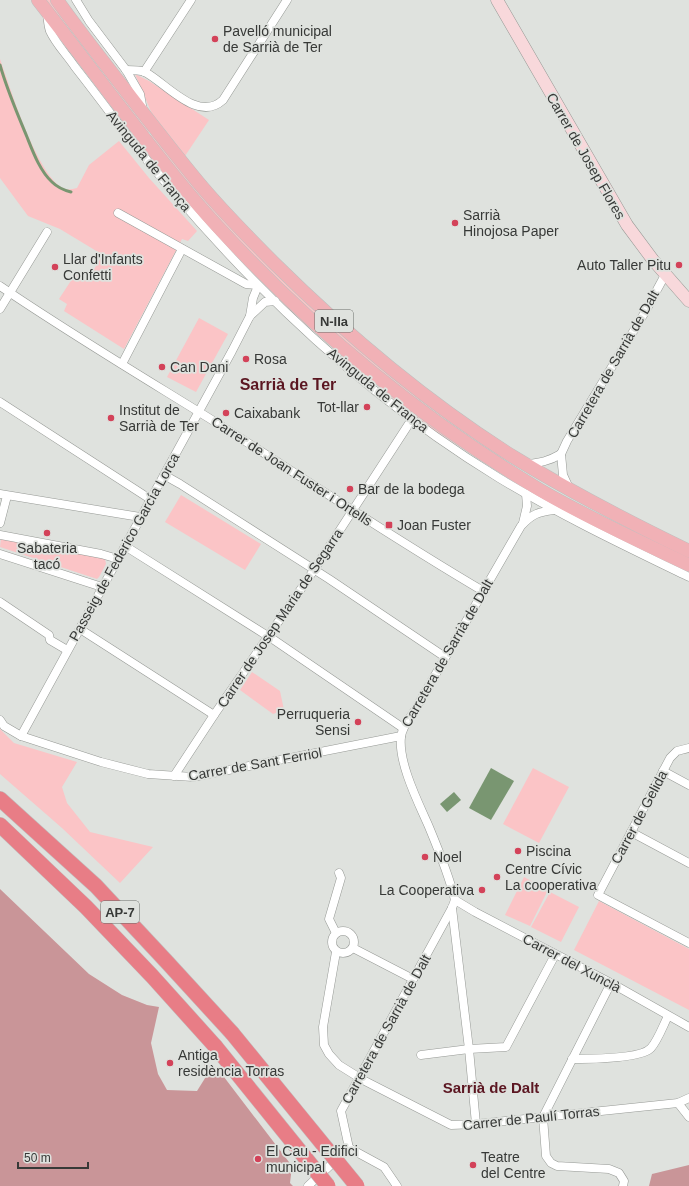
<svg xmlns="http://www.w3.org/2000/svg" width="689" height="1186" font-family="Helvetica,sans-serif">
<style>
.green{fill:#fbc4c6}
.forest{fill:#c99598}
.water{fill:#799671}
.lines{fill:none;stroke-linecap:round;stroke-linejoin:round}
.stream{stroke:#799671;stroke-width:3}
.street-casing{stroke:#969995;stroke-width:9}
.secondary-casing{stroke:#969995;stroke-width:13}
.primary-casing{stroke:#bfc0bf;stroke-width:14}
.highway-casing{stroke:#bfc0bf;stroke-width:16}
.street{stroke:#fff;stroke-width:8}
.secondary{stroke:#f8d8db;stroke-width:12}
.primary{stroke:#f1b1b6;stroke-width:13}
.highway{stroke:#e87d86;stroke-width:15}
.highway-bridge-casing{stroke:#bfc0bf;stroke-width:16;stroke-linecap:butt}
.highway-bridge{stroke:#e87d86;stroke-width:15}
.poi-dot{fill:#d34259;stroke:#dfe2de;stroke-width:1.5}
.labels{text-anchor:middle;dominant-baseline:central;stroke-width:3.5;stroke-linejoin:round;paint-order:stroke}
.shield{fill:#dfe2de;stroke:#696c69;stroke-width:1}
.shield-label{font-size:13px;font-weight:bold;fill:#373937}
.poi-label{font-size:14px;fill:#373937;stroke:#dfe2de;text-anchor:start}
.street-label{font-size:14px;fill:#373937;stroke:#dfe2de}
.neighbourhood-label{font-size:15px;font-weight:bold;fill:#5b1621;stroke:#dfe2de}
.quarter-label{font-size:16px;font-weight:bold;fill:#5b1621;stroke:#dfe2de}
</style>
<rect width="100%" height="100%" fill="#dfe2de"/>
<g class="green">
<polygon points="47,0 51,0 150,131 146,134 45,1"/>
<path d="M0,59C10,87 38,179 65,189C68,190 73,189 77,188L89,165L119,141L149,178L197,231L188,241L182,239L124,349L64,311L67,304L59,299L76,273L87,280L103,255L60,229L28,216L0,178Z"/>
<polygon points="135,74 149,81 209,120 185,156 152,114"/>
<polygon points="153,134 247,244 277,275 326,320 506,457 503,461 433,414 335,334 243,247 148,138"/>
<polygon points="141,144 269,287 497,468 495,470 431,428 391,397 292,313 244,266 169,182 140,145"/>
<polygon points="199,318 228,334 196,392 167,377"/>
<polygon points="181,495 261,544 245,570 165,522"/>
<polygon points="1,538 105,559 106,564 99,577 97,579 0,547"/>
<polygon points="252,672 280,691 284,710 273,714 240,690"/>
<polygon points="0,729 14,743 77,762 62,787 67,803 90,832 153,847 120,883 62,828 0,774"/>
<polygon points="533,768 569,787 539,843 503,824"/>
<polygon points="524,877 548,890 530,926 505,915"/>
<polygon points="550,892 579,907 561,942 531,927"/>
<polygon points="599,901 689,949 689,1010 574,950"/>
</g>
<g class="forest">
<polygon points="0,889 89,974 122,995 147,1005 159,1007 151,1043 158,1074 167,1090 197,1091 207,1075 202,1057 224,1077 292,1166 290,1183 293,1186 0,1186"/>
<polygon points="689,1165 689,1186 649,1186 652,1174"/>
</g>
<g class="water">
<polygon points="491,768 514,781 491,820 469,808"/>
<polygon points="454,792 461,800 447,812 440,804"/>
</g>
<g class="lines">
<path class="stream" d="M0,65C7,90 17,113 27,137C33,152 40,171 52,182C58,188 63,190 71,192"/>
<g class="street-casing">
<g id="street">
<polyline points="76,0 89,21 126,70 140,94 143,111"/>
<path d="M47,14C48,19 48,26 50,31C56,44 67,55 75,67C90,86 105,106 120,126C225,262 351,388 499,478C560,515 625,546 689,577"/>
<path d="M126,70C132,70 140,70 145,72C167,84 198,123 223,100L287,0"/>
<polyline points="144,72 191,0"/>
<polyline points="118,213 246,284 257,285"/>
<path d="M0,286C69,333 141,376 212,420C302,477 391,537 483,591"/>
<polyline points="0,309 47,232"/>
<polyline points="250,316 253,298 258,286"/>
<polyline points="122,364 182,249"/>
<polyline points="0,402 150,499"/>
<polyline points="561,454 567,441 645,312 665,275"/>
<polyline points="561,454 563,475 569,488"/>
<path d="M526,464C540,463 549,461 561,454"/>
<polyline points="164,475 180,484 329,579 445,657"/>
<polyline points="0,494 140,517"/>
<polyline points="0,523 7,496"/>
<polyline points="523,523 527,506 526,494"/>
<polyline points="0,535 101,554 118,559"/>
<polyline points="125,546 274,640 403,728"/>
<polyline points="0,554 102,587"/>
<polyline points="0,602 49,635 50,640 67,650"/>
<polyline points="80,629 214,715"/>
<polyline points="0,720 4,726 21,736 101,762 148,774 193,777 401,736"/>
<polyline points="21,736 232,351 250,316 265,302 275,301"/>
<polyline points="689,748 677,751 670,758 598,895 689,943"/>
<polyline points="663,771 689,785"/>
<polyline points="174,776 214,715 314,570 412,419"/>
<polyline points="631,832 689,863"/>
<path d="M455,900C449,875 439,851 429,827C419,804 398,763 401,737C402,727 409,719 415,710L521,526C532,514 538,512 554,510"/>
<polyline points="455,900 475,912 611,983 689,1027"/>
<polyline points="452,908 469,1049 476,1124"/>
<circle cx="343" cy="942" r="11"/>
<polyline points="336,933 329,919 341,878 339,873"/>
<polyline points="353,948 413,979"/>
<polyline points="336,952 323,1027 324,1045 329,1054 339,1065 363,1080 451,1125 476,1124 678,1103 689,1098"/>
<polyline points="421,1055 469,1049 506,1047 555,955"/>
<path d="M572,1059C587,1059 641,1059 651,1048C658,1040 663,1026 668,1016"/>
<polyline points="678,1103 689,1117"/>
<polyline points="543,1117 611,983"/>
<polyline points="543,1117 546,1156 551,1163 557,1166 609,1169 619,1173 624,1181 623,1186"/>
<polyline points="349,1148 384,1167 397,1186"/>
<polyline points="308,1186 349,1148 341,1111 452,908 455,900"/>
</g>
</g>
<g class="secondary-casing">
<polyline id="secondary" points="497,0 627,225 653,260 689,301"/>
</g>
<g class="primary-casing">
<g id="primary">
<path d="M38,0C62,31 86,62 110,94C145,139 179,185 218,227C312,329 421,419 540,490C588,518 639,541 689,565"/>
<path d="M57,0C76,27 96,52 116,78C143,113 170,148 198,182C222,211 248,237 274,263C347,335 425,401 512,456C569,491 629,522 689,551"/>
</g>
</g>
<g class="highway-casing">
<g id="highway">
<polyline points="0,799 96,886 166,961 232,1033"/>
<polyline points="0,825 86,907 152,976 215,1046"/>
</g>
</g>
<use href="#street" class="street"/>
<use href="#secondary" class="secondary"/>
<use href="#primary" class="primary"/>
<use href="#highway" class="highway"/>
<g class="highway-bridge-casing">
<g id="highway-bridge">
<polyline points="232,1033 357,1186"/>
<polyline points="215,1046 328,1186"/>
</g>
</g>
<use href="#highway-bridge" class="highway-bridge"/>
</g>
<g class="poi-dot">
<circle cx="215" cy="39" r="4"/>
<circle cx="455" cy="223" r="4"/>
<circle cx="679" cy="265" r="4"/>
<circle cx="55" cy="267" r="4"/>
<circle cx="246" cy="359" r="4"/>
<circle cx="162" cy="367" r="4"/>
<circle cx="367" cy="407" r="4"/>
<circle cx="226" cy="413" r="4"/>
<circle cx="111" cy="418" r="4"/>
<circle cx="350" cy="489" r="4"/>
<rect x="385" y="521" width="8" height="8" rx="2"/>
<circle cx="47" cy="533" r="4"/>
<circle cx="358" cy="722" r="4"/>
<circle cx="518" cy="851" r="4"/>
<circle cx="425" cy="857" r="4"/>
<circle cx="497" cy="877" r="4"/>
<circle cx="482" cy="890" r="4"/>
<circle cx="170" cy="1063" r="4"/>
<circle cx="258" cy="1159" r="4"/>
<circle cx="473" cy="1165" r="4"/>
</g>
<g class="labels">
<g class="shield">
<rect x="315" y="310" width="38" height="22" rx="3"/>
<rect x="101" y="901" width="38" height="22" rx="3"/>
</g>
<g class="shield-label">
<text x="334" y="321">N-IIa</text>
<text x="120" y="912">AP-7</text>
</g>
<g class="poi-label">
<text x="223" y="31">Pavelló municipal<tspan x="223" dy="16">de Sarrià de Ter</tspan></text>
<text x="463" y="215">Sarrià<tspan x="463" dy="16">Hinojosa Paper</tspan></text>
<text x="63" y="259">Llar d'Infants<tspan x="63" dy="16">Confetti</tspan></text>
<text x="671" y="265" text-anchor="end">Auto Taller Pitu</text>
<text x="254" y="359">Rosa</text>
<text x="170" y="367">Can Dani</text>
<text x="359" y="407" text-anchor="end">Tot-llar</text>
<text x="119" y="410">Institut de<tspan x="119" dy="16">Sarrià de Ter</tspan></text>
<text x="234" y="413">Caixabank</text>
<text x="358" y="489">Bar de la bodega</text>
<text x="397" y="525">Joan Fuster</text>
<text x="47" y="548" text-anchor="middle">Sabateria<tspan x="47" dy="16">tacó</tspan></text>
<text x="350" y="714" text-anchor="end">Perruqueria<tspan x="350" dy="16">Sensi</tspan></text>
<text x="526" y="851">Piscina</text>
<text x="433" y="857">Noel</text>
<text x="505" y="869">Centre Cívic<tspan x="505" dy="16">La cooperativa</tspan></text>
<text x="474" y="890" text-anchor="end">La Cooperativa</text>
<text x="178" y="1055">Antiga<tspan x="178" dy="16">residència Torras</tspan></text>
<text x="266" y="1151">El Cau - Edifici<tspan x="266" dy="16">municipal</tspan></text>
<text x="481" y="1157">Teatre<tspan x="481" dy="16">del Centre</tspan></text>
</g>
<g class="street-label">
<text transform="translate(586 156) rotate(60)">Carrer de Josep Flores</text>
<text transform="translate(149 161) rotate(51)">Avinguda de França</text>
<text transform="translate(613 364) rotate(-60)">Carretera de Sarrià de Dalt</text>
<text transform="translate(378 390) rotate(39)">Avinguda de França</text>
<text transform="translate(292 471) rotate(33)">Carrer de Joan Fuster i Ortells</text>
<text transform="translate(124 547) rotate(-61)">Passeig de Federico García Lorca</text>
<text transform="translate(280 618) rotate(-56)">Carrer de Josep Maria de Segarra</text>
<text transform="translate(447 653) rotate(-60)">Carretera de Sarrià de Dalt</text>
<text transform="translate(255 764) rotate(-10)">Carrer de Sant Ferriol</text>
<text transform="translate(639 817) rotate(-62)">Carrer de Gelida</text>
<text transform="translate(572 963) rotate(28)">Carrer del Xunclà</text>
<text transform="translate(386 1029) rotate(-61)">Carretera de Sarrià de Dalt</text>
<text transform="translate(531 1118) rotate(-6)">Carrer de Paulí Torras</text>
</g>
<g class="neighbourhood-label">
<text x="491" y="1087">Sarrià de Dalt</text>
</g>
<g class="quarter-label">
<text x="288" y="384">Sarrià de Ter</text>
</g>
</g>
<path d="M18 1162v6h70v-6" fill="none" stroke="#373937" stroke-width="2"/>
<text x="24" y="1162" font-size="12" fill="#373937" stroke="#dfe2de" stroke-width="3" paint-order="stroke">50 m</text>
</svg>
